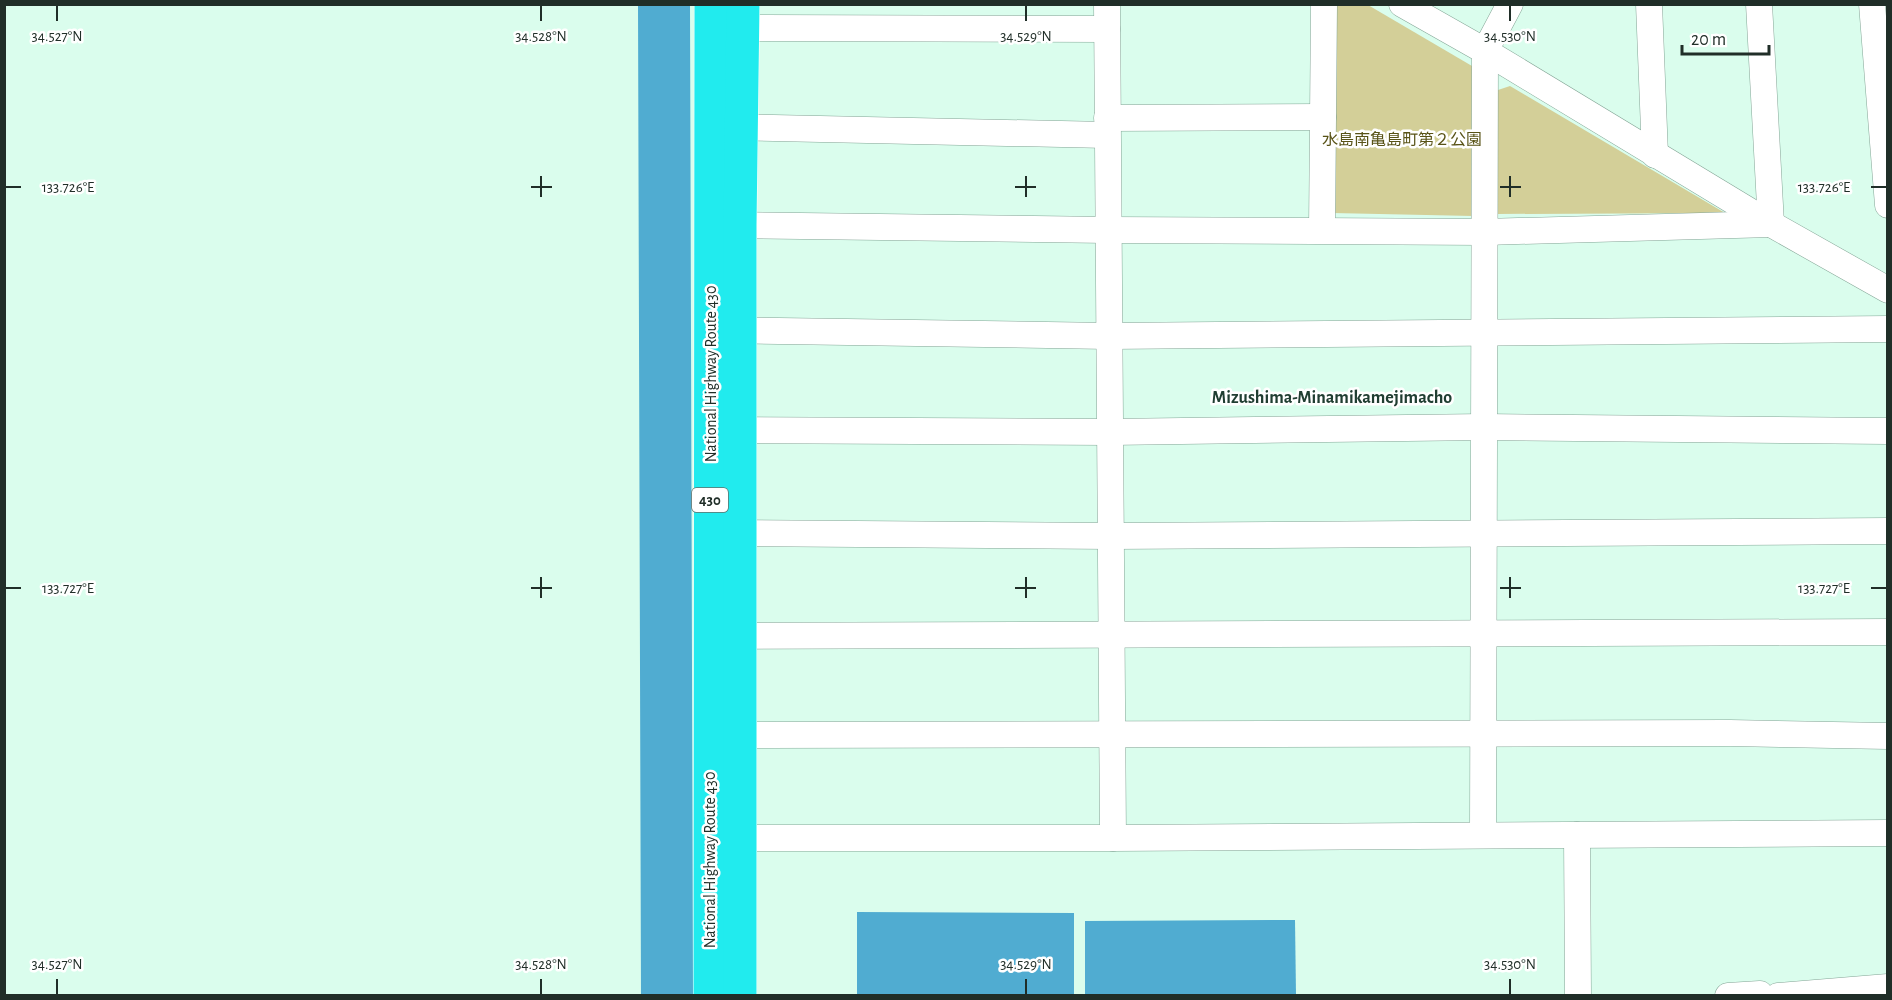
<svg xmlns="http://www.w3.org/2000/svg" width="1892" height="1000" font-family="'Alegreya Sans','Noto Sans JP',sans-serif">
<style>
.green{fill:#d3cf98}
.water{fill:#50acd1}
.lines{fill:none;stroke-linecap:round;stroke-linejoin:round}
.stream{stroke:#50acd1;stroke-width:9}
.river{stroke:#50acd1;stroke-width:52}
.street-casing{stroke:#84a596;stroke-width:27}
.highway-casing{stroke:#fff;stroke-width:34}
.street{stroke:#fff;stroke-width:26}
.highway{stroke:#21ebee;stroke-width:33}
.ticks{fill:none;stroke:#202e28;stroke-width:2}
.labels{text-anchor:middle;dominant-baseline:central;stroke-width:5;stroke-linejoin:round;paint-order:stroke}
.shield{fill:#fff;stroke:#636d68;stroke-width:1.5}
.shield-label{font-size:15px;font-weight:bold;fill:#202e28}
.park-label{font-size:16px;fill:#595317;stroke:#fff}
.street-label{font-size:16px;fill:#202e28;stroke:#fff}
.neighbourhood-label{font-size:18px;font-weight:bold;fill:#203e32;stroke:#fff}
.ticks-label{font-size:15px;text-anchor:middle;fill:#202e28;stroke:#fff;stroke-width:5;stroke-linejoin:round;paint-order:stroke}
</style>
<rect width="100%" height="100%" fill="#dafded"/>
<g class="green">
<polygon points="1332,5 1368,5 1472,66 1473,216 1332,213"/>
<polygon points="1510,86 1725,213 1496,214 1498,90"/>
</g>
<g class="water">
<polygon points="857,912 1074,913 1074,995 857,995"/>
<polygon points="1295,920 1296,995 1085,995 1085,921"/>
</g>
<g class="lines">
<polyline class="stream" points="646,4 652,970 649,996"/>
<polyline class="river" points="664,4 667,996"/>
<g class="street-casing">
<g id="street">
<polyline points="1107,4 1113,838"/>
<polyline points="1402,4 1485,51 1771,224 1888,290"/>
<polyline points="1649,4 1655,155"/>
<polyline points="1872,4 1888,205"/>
<polyline points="726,28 1107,29"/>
<polyline points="1107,118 1323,117"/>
<polyline points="724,127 1107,135"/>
<polyline points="722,225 1108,230 1485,232 1771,224 1759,4"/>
<polyline points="1322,230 1324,4"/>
<polyline points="721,330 1109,336 1888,329"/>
<polyline points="721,430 1110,432 1484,427 1888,431"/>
<polyline points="721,533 1111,536 1888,531"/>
<polyline points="721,636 1888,632"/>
<polyline points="721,735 1730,733 1888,736"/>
<polyline points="1483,835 1485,51 1510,4"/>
<polyline points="1577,835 1578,996"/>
<polyline points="721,838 1113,838 1888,833"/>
<polyline points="1728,996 1760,994 1760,996"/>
<polyline points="1778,996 1888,987"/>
</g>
</g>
<g class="highway-casing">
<g id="highway">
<polyline points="710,996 711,4"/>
<polyline points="740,996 740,225 743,4"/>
</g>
</g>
<use href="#street" class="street"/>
<use href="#highway" class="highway"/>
</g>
<path class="ticks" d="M57,6V21M541,6V21M1026,6V21M1510,6V21M541,176V197M1026,176V197M1510,176V197M6,187H21M531,187H552M1015,187H1036M1500,187H1521M1871,187H1886M541,577V598M1026,577V598M1510,577V598M6,588H21M531,588H552M1015,588H1036M1500,588H1521M1871,588H1886M57,979V994M541,979V994M1026,979V994M1510,979V994"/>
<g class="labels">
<rect class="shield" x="692" y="488" width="36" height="24" rx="4.5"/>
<g class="shield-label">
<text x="710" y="500">430</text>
</g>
<g class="park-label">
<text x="1402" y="140">水島南亀島町第２公園</text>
</g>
<g class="street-label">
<text transform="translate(711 374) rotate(-90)">National Highway Route 430</text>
<text transform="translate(710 860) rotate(-90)">National Highway Route 430</text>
</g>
<g class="neighbourhood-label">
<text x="1332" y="398">Mizushima-Minamikamejimacho</text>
</g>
</g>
<g class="ticks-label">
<text x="57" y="41">34.527°N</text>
<text x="541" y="41">34.528°N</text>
<text x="1026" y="41">34.529°N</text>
<text x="1510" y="41">34.530°N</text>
<text x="1824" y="192">133.726°E</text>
<text x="68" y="192">133.726°E</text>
<text x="1824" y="593">133.727°E</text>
<text x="68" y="593">133.727°E</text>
<text x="57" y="969">34.527°N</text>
<text x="541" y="969">34.528°N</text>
<text x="1026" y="969">34.529°N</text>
<text x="1510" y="969">34.530°N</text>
</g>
<rect width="1892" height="1000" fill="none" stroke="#202e28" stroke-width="12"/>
<path d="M1682 45v9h87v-9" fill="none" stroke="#202e28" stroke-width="3"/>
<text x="1691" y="45" font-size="18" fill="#202e28" stroke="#ffffff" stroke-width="4.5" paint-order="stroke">20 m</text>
</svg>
